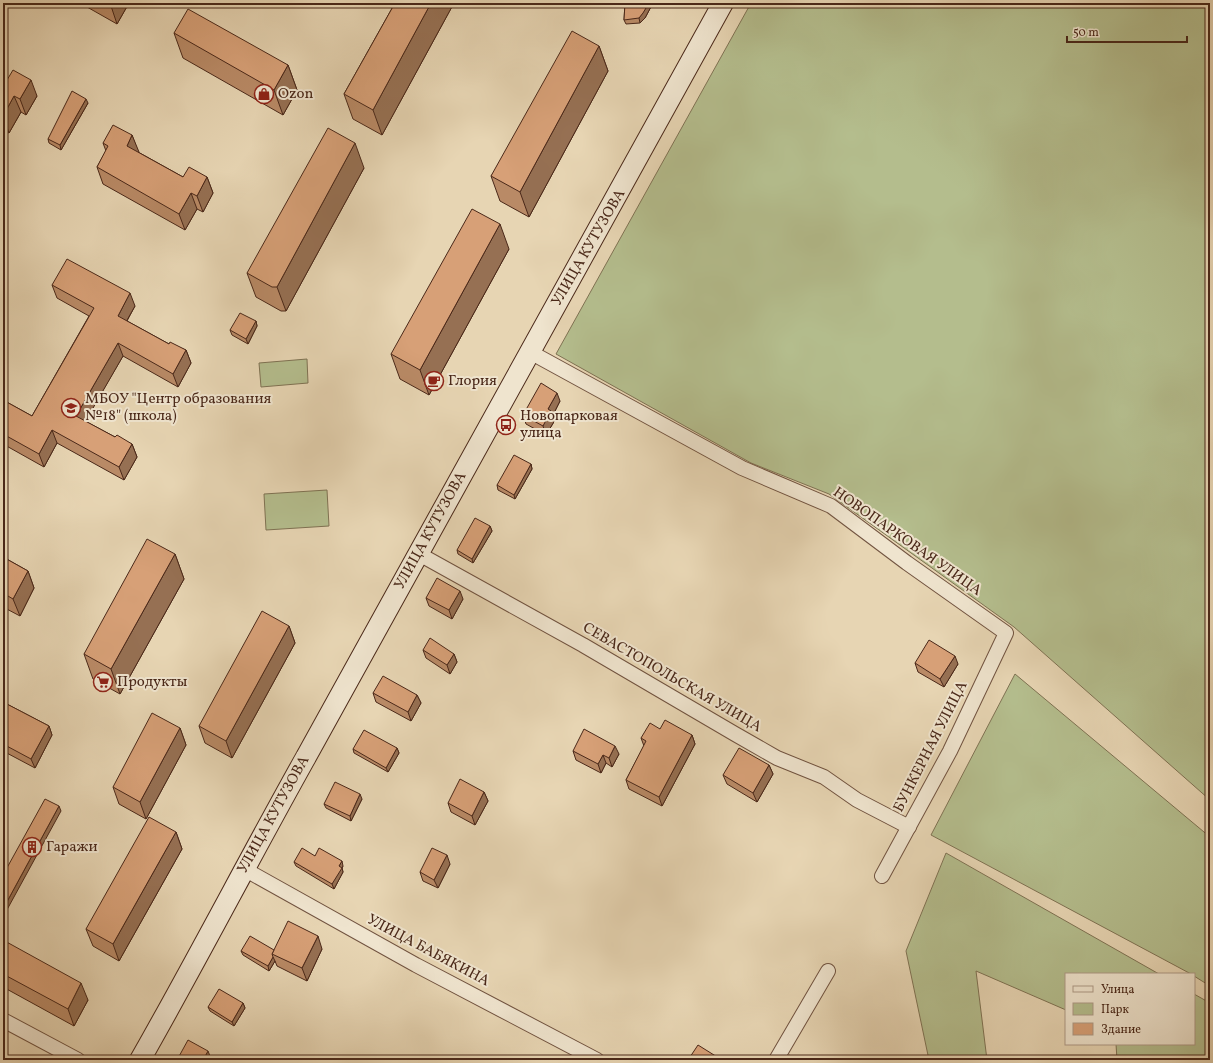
<svg xmlns="http://www.w3.org/2000/svg" width="1213" height="1063" font-family="Vollkorn,serif">
<style>
.green{fill:#b4bd8d;stroke:#7f7253}
.lines{fill:none;stroke-linecap:round;stroke-linejoin:round}
.minor-casing{stroke:#715340;stroke-width:16}
.secondary-casing{stroke:#4a2819;stroke-width:22}
.minor{stroke:#efe4ce;stroke-width:14}
.secondary{stroke:#efe4ce;stroke-width:20}
.wall{fill:#b98a66;stroke:#4a2819}
.shaded-wall{fill:#967053;stroke:#4a2819}
.building{fill:#d7a077;stroke:#4a2819}
.labels{text-anchor:middle;dominant-baseline:central;stroke-width:4;stroke-linejoin:round;paint-order:stroke}
.poi-label{font-size:15px;fill:#4a2819;stroke:#efe4ce;text-anchor:start}
.street-label{font-size:15px;fill:#4a2819;stroke:#efe4ce}
</style>
<rect width="100%" height="100%" fill="#e7d5b3"/>
<filter id="stains"><feTurbulence type="fractalNoise" baseFrequency=".005" numOctaves="4"/><feColorMatrix values="0 0 0 0 .2 0 0 0 0 .09 0 0 0 0 .02 0 0 0 .5 -.17"/></filter>
<radialGradient id="worn" r=".72"><stop offset=".6" stop-color="#630" stop-opacity="0"/><stop offset="1" stop-color="#630" stop-opacity=".3"/></radialGradient>
<g class="green">
<polygon points="751,3 1210,3 1210,800 1014,627 829,494 751,463 556,354"/>
<polygon points="307,359 308,383 261,387 259,363"/>
<polygon points="327,490 329,526 266,530 264,494"/>
<polygon points="1015,674 1210,837 1210,986 1194,976 1194,974 1191,974 931,835"/>
<polygon points="946,853 1159,974 1066,974 1066,1010 976,971 987,1060 929,1060 906,951"/>
<polygon points="1194,994 1210,1003 1210,1060 1117,1060 1116,1044 1194,1044"/>
</g>
<g class="lines">
<g class="minor-casing">
<g id="minor">
<polyline points="530,352 742,468 831,506 907,563 1006,633 950,751 882,876"/>
<polyline points="419,554 583,645 735,734 777,758 824,777 857,800 909,827"/>
<polyline points="244,869 416,965 597,1060"/>
<polyline points="3,1020 78,1060"/>
<polyline points="776,1060 828,971"/>
</g>
</g>
<g class="secondary-casing">
<path id="secondary" d="M140,1060C197,960 250,857 306,757C446,506 586,255 723,3"/>
</g>
<use href="#minor" class="minor"/>
<use href="#secondary" class="secondary"/>
</g>
<g class="wall">
<polygon points="80,3 129,3 117,24"/>
<polygon points="395,3 454,3 382,135 353,119 344,94"/>
<polygon points="625,3 653,3 645,18 640,23 626,24 624,20"/>
<polygon points="174,33 288,65 297,90 283,115 183,58"/>
<polygon points="599,46 608,71 529,217 500,201 491,176"/>
<polygon points="3,78 37,96 26,115 21,112 9,133 3,130"/>
<polygon points="88,103 61,150 49,143 48,139"/>
<polygon points="132,135 138,152 183,177 207,177 213,193 203,212 197,209 185,230 103,184 97,167 106,151 103,143"/>
<polygon points="364,168 286,311 281,311 256,297 247,273"/>
<polygon points="509,249 429,395 400,379 391,354"/>
<polygon points="52,285 135,306 127,321 169,344 186,350 191,363 178,387 123,356 85,421 115,437 132,444 137,457 124,480 57,443 44,467 3,444 3,400 32,416 89,316 57,298"/>
<polygon points="256,321 257,326 248,344 232,335 230,330"/>
<polygon points="560,401 553,415 555,420 546,435 526,424 523,415"/>
<polygon points="531,464 532,469 515,499 498,490 497,485"/>
<polygon points="490,526 492,531 473,563 458,554 457,550"/>
<polygon points="175,554 184,579 120,694 93,679 84,654"/>
<polygon points="3,557 28,571 34,588 20,616 3,607"/>
<polygon points="426,598 463,599 452,619 429,606"/>
<polygon points="289,626 295,643 232,758 205,743 199,726"/>
<polygon points="423,650 454,654 457,662 450,674 426,658"/>
<polygon points="915,663 958,664 944,687 918,672"/>
<polygon points="373,693 417,695 421,703 411,721 376,702"/>
<polygon points="3,702 49,726 52,735 35,768 3,751"/>
<polygon points="180,728 186,745 146,819 119,804 113,787"/>
<polygon points="660,729 692,735 695,744 662,806 629,789 626,780 644,746 641,738"/>
<polygon points="397,748 399,753 388,772 354,753 353,749"/>
<polygon points="573,751 619,754 612,767 606,763 601,773 576,760"/>
<polygon points="769,765 773,774 757,802 727,784 723,775"/>
<polygon points="484,792 488,801 475,825 451,812 448,803"/>
<polygon points="362,799 351,821 326,808 324,804"/>
<polygon points="176,832 182,849 119,961 93,946 86,929"/>
<polygon points="315,856 343,866 342,868 343,872 334,889 296,866 294,862"/>
<polygon points="450,864 438,888 423,881 420,872"/>
<polygon points="3,940 88,1000 74,1026 3,987"/>
<polygon points="322,949 307,981 277,966 275,961 269,971 243,955 241,951"/>
<polygon points="243,1003 245,1008 234,1026 210,1011 208,1007"/>
</g>
<g class="shaded-wall">
<polygon points="110,3 129,3 117,24"/>
<polygon points="431,3 454,3 382,135 373,110"/>
<polygon points="649,3 653,3 645,18 640,23 639,18"/>
<polygon points="599,46 608,71 529,217 520,192"/>
<polygon points="288,65 297,90 283,115 274,90"/>
<polygon points="31,80 37,96 26,115 20,99"/>
<polygon points="14,96 21,112 9,133 3,116"/>
<polygon points="86,99 88,103 61,150 60,145"/>
<polygon points="132,135 139,152 133,162 127,146"/>
<polygon points="355,143 364,168 286,311 277,287"/>
<polygon points="207,177 213,193 203,212 197,196"/>
<polygon points="191,193 197,209 185,230 179,214"/>
<polygon points="500,224 509,249 429,395 420,370"/>
<polygon points="130,293 135,306 122,329 118,316"/>
<polygon points="256,321 257,326 248,344 246,339"/>
<polygon points="118,343 123,356 81,429 76,416"/>
<polygon points="186,350 191,363 178,387 173,374"/>
<polygon points="557,393 560,401 553,415 555,420 546,435 543,426 548,409"/>
<polygon points="52,430 57,443 44,467 39,454"/>
<polygon points="132,444 137,457 124,480 119,467"/>
<polygon points="531,464 532,469 515,499 514,495"/>
<polygon points="490,526 492,531 473,563 472,559"/>
<polygon points="175,554 184,579 120,694 111,669"/>
<polygon points="28,571 34,588 20,616 13,599"/>
<polygon points="460,591 463,599 452,619 449,610"/>
<polygon points="289,626 295,643 232,758 226,741"/>
<polygon points="454,654 457,662 450,674 447,665"/>
<polygon points="955,656 958,664 944,687 940,679"/>
<polygon points="417,695 421,703 411,721 408,712"/>
<polygon points="49,726 52,735 35,768 31,759"/>
<polygon points="180,728 186,745 146,819 140,802"/>
<polygon points="692,735 695,744 662,806 659,797"/>
<polygon points="615,746 619,754 612,767 609,758"/>
<polygon points="397,748 399,753 388,772 386,768"/>
<polygon points="603,755 606,763 601,773 598,764"/>
<polygon points="769,765 773,774 757,802 753,793"/>
<polygon points="484,792 488,801 475,825 472,816"/>
<polygon points="360,794 362,799 351,821 350,816"/>
<polygon points="59,806 61,811 3,917 3,909"/>
<polygon points="176,832 182,849 119,961 113,944"/>
<polygon points="447,855 450,864 438,888 434,880"/>
<polygon points="342,861 343,866 342,868 343,872 334,889 332,884 339,866"/>
<polygon points="318,936 322,949 307,981 302,968"/>
<polygon points="273,957 275,961 269,971 268,966"/>
<polygon points="81,983 88,1000 74,1026 68,1009"/>
<polygon points="243,1003 245,1008 234,1026 232,1022"/>
<polygon points="208,1051 210,1056 207,1060 203,1060"/>
</g>
<g class="building">
<polygon points="395,3 431,3 373,110 344,94"/>
<polygon points="625,3 649,3 643,13 639,18 624,20"/>
<polygon points="188,9 288,65 274,90 174,33"/>
<polygon points="572,31 599,46 520,192 491,176"/>
<polygon points="13,70 31,80 20,99 14,96 3,116 3,78 7,80"/>
<polygon points="72,91 86,99 60,145 48,139"/>
<polygon points="113,125 132,135 127,146 183,177 189,167 207,177 197,196 191,193 179,214 97,167 108,146 103,143"/>
<polygon points="328,128 355,143 277,287 272,287 247,273"/>
<polygon points="472,209 500,224 420,370 391,354"/>
<polygon points="67,259 130,293 118,316 169,344 170,342 186,350 173,374 118,343 76,416 115,437 117,435 132,444 119,467 52,430 39,454 3,434 3,400 32,416 94,308 52,285"/>
<polygon points="240,313 256,321 246,339 230,330"/>
<polygon points="541,383 557,393 548,409 551,411 543,426 523,415"/>
<polygon points="514,455 531,464 514,495 497,485"/>
<polygon points="475,518 490,526 472,559 457,550"/>
<polygon points="147,539 175,554 111,669 84,654"/>
<polygon points="3,557 28,571 13,599 3,593"/>
<polygon points="437,578 460,591 449,610 426,598"/>
<polygon points="262,611 289,626 226,741 199,726"/>
<polygon points="430,638 454,654 447,665 423,650"/>
<polygon points="929,640 955,656 940,679 915,663"/>
<polygon points="383,676 417,695 408,712 373,693"/>
<polygon points="3,702 49,726 31,759 3,744"/>
<polygon points="152,713 180,728 140,802 113,787"/>
<polygon points="665,720 692,735 659,797 626,780 646,741 641,738 650,723 660,729"/>
<polygon points="584,729 615,746 609,758 603,755 598,764 573,751"/>
<polygon points="364,730 397,748 386,768 353,749"/>
<polygon points="739,748 769,765 753,793 723,775"/>
<polygon points="460,779 484,792 472,816 448,803"/>
<polygon points="335,782 360,794 350,816 324,804"/>
<polygon points="45,799 59,806 3,909 3,875"/>
<polygon points="149,817 176,832 113,944 86,929"/>
<polygon points="302,848 315,856 319,848 342,861 339,866 342,868 332,884 294,862"/>
<polygon points="432,848 447,855 434,880 420,872"/>
<polygon points="288,921 318,936 302,968 272,954"/>
<polygon points="250,936 274,950 272,954 273,957 268,966 241,951"/>
<polygon points="3,940 81,983 68,1009 3,974"/>
<polygon points="219,989 243,1003 232,1022 208,1007"/>
<polygon points="188,1040 208,1051 203,1060 177,1060"/>
<polygon points="698,1045 722,1060 688,1060"/>
<polygon points="789,1055 798,1060 786,1060"/>
</g>
<defs>
<g id="shop-ring" transform="scale(1)"><circle r="9.5" fill="#efe4ce" stroke="#8f2418" stroke-width="1.5"/><path d="M-5-2.5h2.3a2.7 3.5 0 0 1 5.4 0H5L5.5 6h-11ZM-1.5-2.5h3a1.5 2.3 0 0 0-3 0Z" fill="#8f2418"/></g>
<g id="cafe-ring" transform="scale(1)"><circle r="9.5" fill="#efe4ce" stroke="#8f2418" stroke-width="1.5"/><path d="M-5.5-4.5H6V0H3Q3 3.5 0 3.5H-2.5Q-5.5 3.5-5.5 0ZM3-3.2v2h1.7v-2ZM-6 4.5H4V6H-6Z" fill="#8f2418"/></g>
<g id="school-ring" transform="scale(1)"><circle r="9.5" fill="#efe4ce" stroke="#8f2418" stroke-width="1.5"/><path d="M0-5L7-2L0 1L-7-2ZM-4 1L0 2.5L4 1V4Q0 6-4 4Z" fill="#8f2418"/></g>
<g id="bus-ring" transform="scale(1)"><circle r="9.5" fill="#efe4ce" stroke="#8f2418" stroke-width="1.5"/><path d="M-5-6H5V4H4V6H2V4H-2V6H-4V4H-5ZM-3.5-4V0h7V-4ZM-3.5 1.2v1.5H-2V1.2ZM2 1.2v1.5H3.5V1.2Z" fill="#8f2418"/></g>
<g id="supermarket-ring" transform="scale(1)"><circle r="9.5" fill="#efe4ce" stroke="#8f2418" stroke-width="1.5"/><path d="M-6-5.5h2.5l.6 2H6L4.5 2H-2.5L-4.4-4H-6ZM-1.5 3.2a1.3 1.3 0 1 0 .1 0ZM3 3.2a1.3 1.3 0 1 0 .1 0Z" fill="#8f2418"/></g>
<g id="building-ring" transform="scale(1)"><circle r="9.5" fill="#efe4ce" stroke="#8f2418" stroke-width="1.5"/><path d="M-4-6H4V6H1V3H-1V6H-4ZM-2.5-4.3h1.7v1.8h-1.7ZM.8-4.3h1.7v1.8H.8ZM-2.5-1h1.7V.8h-1.7ZM.8-1h1.7V.8H.8Z" fill="#8f2418"/></g>
</defs>
<g fill-rule="evenodd">
<use href="#shop-ring" x="264" y="94"/>
<use href="#cafe-ring" x="434" y="381"/>
<use href="#school-ring" x="71" y="408"/>
<use href="#bus-ring" x="506" y="425"/>
<use href="#supermarket-ring" x="103" y="682"/>
<use href="#building-ring" x="32" y="847"/>
</g>
<g class="labels">
<g class="poi-label">
<text x="278" y="94">Ozon</text>
<text x="448" y="381">Глория</text>
<text x="85" y="399">МБОУ "Центр образования<tspan x="85" dy="17">№18" (школа)</tspan></text>
<text x="520" y="416">Новопарковая<tspan x="520" dy="17">улица</tspan></text>
<text x="117" y="682">Продукты</text>
<text x="46" y="847">Гаражи</text>
</g>
<g class="street-label">
<text transform="translate(589 248) rotate(-60)">УЛИЦА КУТУЗОВА</text>
<text transform="translate(431 531) rotate(-61)">УЛИЦА КУТУЗОВА</text>
<text transform="translate(907 542) rotate(35)">НОВОПАРКОВАЯ УЛИЦА</text>
<text transform="translate(672 678) rotate(30)">СЕВАСТОПОЛЬСКАЯ УЛИЦА</text>
<text transform="translate(931 747) rotate(-63)">БУНКЕРНАЯ УЛИЦА</text>
<text transform="translate(274 815) rotate(-61)">УЛИЦА КУТУЗОВА</text>
<text transform="translate(428 951) rotate(28)">УЛИЦА БАБЯКИНА</text>
</g>
</g>
<rect width="1213" height="1063" fill="none" stroke="#e7d5b3" stroke-width="16"/>
<rect x="4" y="4" width="1205" height="1055" fill="none" stroke="#4a2819" stroke-width="2"/>
<rect x="8" y="8" width="1197" height="1047" fill="none" stroke="#4a2819"/>
<rect x="1065" y="973" width="130" height="72" fill="#efe4ce" stroke="#ad9986"/>
<rect x="1073" y="986" width="20" height="6" fill="#efe4ce" stroke="#ad9986"/>
<text x="1101" y="993" font-size="12" fill="#4a2819">Улица</text>
<rect x="1073" y="1003" width="20" height="12" fill="#b4bd8d" stroke="#ad9986"/>
<text x="1101" y="1013" font-size="12" fill="#4a2819">Парк</text>
<rect x="1073" y="1023" width="20" height="12" fill="#d7a077" stroke="#ad9986"/>
<text x="1101" y="1033" font-size="12" fill="#4a2819">Здание</text>
<path d="M1067 36v6h120v-6" fill="none" stroke="#4a2819" stroke-width="2"/>
<text x="1073" y="36" font-size="12" fill="#4a2819" stroke="#efe4ce" stroke-width="3" paint-order="stroke">50 m</text>
<rect width="100%" height="100%" filter="url(#stains)"/>
<rect width="100%" height="100%" fill="url(#worn)"/>
</svg>
